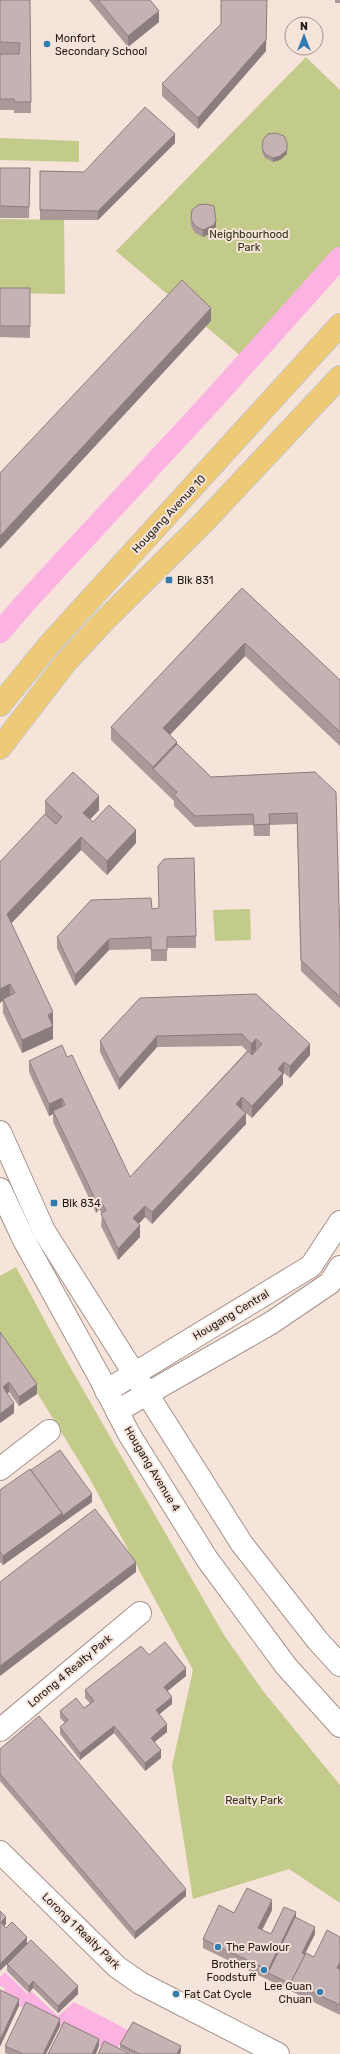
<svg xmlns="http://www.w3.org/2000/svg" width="340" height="2054" font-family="Rubik,sans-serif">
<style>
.green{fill:#c3cb8a}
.water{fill:#fdb3e2}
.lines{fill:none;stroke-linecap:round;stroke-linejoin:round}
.canal{stroke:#fdb3e2;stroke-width:22}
.minor-casing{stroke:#a5938b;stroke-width:24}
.major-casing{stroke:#c9c8c7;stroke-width:24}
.minor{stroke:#fff;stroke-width:22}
.major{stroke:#eeca76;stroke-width:22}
.wall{fill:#ab999a}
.shaded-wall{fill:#8b7d7d}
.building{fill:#c7b2b3;stroke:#8b7d7d}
.poi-dot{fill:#2f7daf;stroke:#f6e3da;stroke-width:1.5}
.labels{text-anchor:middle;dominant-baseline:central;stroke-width:4;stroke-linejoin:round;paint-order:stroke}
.poi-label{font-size:11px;fill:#201a16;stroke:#f6e3da;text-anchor:start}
.park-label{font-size:11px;fill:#303310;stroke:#f6e3da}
.street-label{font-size:11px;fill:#201a16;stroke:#f6e3da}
</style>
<rect width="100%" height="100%" fill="#f6e3da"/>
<g class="green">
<polygon points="306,57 340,90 340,270 254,367 116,251"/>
<polygon points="0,138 79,141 79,162 0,160"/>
<polygon points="0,219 64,220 65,294 0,293"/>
<polygon points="250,909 251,940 215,941 213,910"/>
<polygon points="16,1267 66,1360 224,1635 263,1691 340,1785 340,1903 289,1869 193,1899 172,1766 193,1670 90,1479 0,1332 0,1276"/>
</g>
<polygon class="water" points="5,1972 28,1994 31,1991 58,2016 74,2002 128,2030 115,2053 1,1997 5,1988 0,1986 0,1977"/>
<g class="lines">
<polyline class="canal" points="0,632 25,603 210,403 340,258"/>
<g class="minor-casing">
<g id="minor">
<polyline points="0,1132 44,1231 242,1544 318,1641 340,1665"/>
<polyline points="0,1189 24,1240 99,1376 129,1434 207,1559 286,1666 340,1726"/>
<polyline points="106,1391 311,1266 340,1222"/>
<polyline points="117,1411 271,1323 330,1283 340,1267"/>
<polyline points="0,1469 49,1431"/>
<polyline points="0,1730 140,1613"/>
<polyline points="0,1852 117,1967 140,1983 278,2054"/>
</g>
</g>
<g class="major-casing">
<g id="major">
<polyline points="0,705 48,646 340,325"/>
<polyline points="0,748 66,662 104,621 204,522 340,377"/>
</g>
</g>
<use href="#minor" class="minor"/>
<use href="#major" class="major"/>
</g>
<g class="wall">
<polygon points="0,0 30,0 31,113 14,113 14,110 0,110"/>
<polygon points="89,0 150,0 159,22 128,47"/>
<rect x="335" y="0" width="5" height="3"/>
<polygon points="221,24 266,51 198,129 162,96 162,84"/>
<polygon points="175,143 98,220 40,220 40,171 84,172"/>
<polygon points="262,148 287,154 280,160 273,162 265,158 262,152"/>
<polygon points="0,168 30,168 29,218 0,218"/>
<polygon points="191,219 216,227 214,232 203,237 195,233 191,226"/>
<polygon points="0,288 30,288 30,338 0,337"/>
<polygon points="242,588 340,680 340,746 245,656 170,735 177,744 211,777 315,772 340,943 340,1008 301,971 297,824 270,825 270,836 254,836 253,825 195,827 174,806 174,801 111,740 111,727"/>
<polygon points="45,801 99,810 90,819 93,822 136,843 107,875 81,850 11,923 53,1026 53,1039 22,1053 3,1013 0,862 45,814"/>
<polygon points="158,866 196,936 196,948 167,948 167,961 151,961 151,949 109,950 75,986 57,948 57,937 152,909 159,908"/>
<polygon points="140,998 310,1055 290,1078 284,1073 283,1075 283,1084 252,1118 241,1109 246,1124 152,1224 145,1217 138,1224 140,1237 118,1260 101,1226 102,1214 99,1209 96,1213 53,1122 53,1114 49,1116 29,1072 29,1061 130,1177 247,1051 242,1046 157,1047 119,1090 100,1052 100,1041"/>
<polygon points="0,1332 37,1394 19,1406 9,1392 7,1394 14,1413 0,1423"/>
<polygon points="31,1470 92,1502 3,1565 0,1562 0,1490"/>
<polygon points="149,1655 186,1676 167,1691 172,1704 159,1714 167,1732 154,1742 161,1758 145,1771 114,1733 80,1760 60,1734 60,1727 65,1723 60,1718 60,1711 84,1708 90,1703 85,1698 85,1690"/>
<polygon points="0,1749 186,1896 135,1939 0,1781"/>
<polygon points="272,1910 262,1930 271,1934 296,1917 315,1934 304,1955 314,1957 340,1937 340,2015 203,1948 203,1939 234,1913"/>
<polygon points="7,1964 78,1994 58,2013 33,1988 29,1993 7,1971"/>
<polygon points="60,2026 46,2054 8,2054 5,2053 5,2046"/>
<polygon points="120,2044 181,2050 180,2054 132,2054 120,2048"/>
</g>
<g class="shaded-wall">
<polygon points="267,0 266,51 198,129 198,118"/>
<polygon points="159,11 159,22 128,47 128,36"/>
<polygon points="175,134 175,143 98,220 98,211"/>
<polygon points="287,142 287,154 280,160 273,162 273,158"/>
<polygon points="216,220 216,227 214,232 203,237 203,230"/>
<polygon points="211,308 211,321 0,549 0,536"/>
<polygon points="245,643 245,656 163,742 163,728"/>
<polygon points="177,742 177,755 153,769 153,767"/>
<polygon points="99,796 99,810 83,827 83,813"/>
<polygon points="136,830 136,843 107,875 107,861"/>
<polygon points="81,837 81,850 7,928 7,914"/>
<polygon points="109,939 109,950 75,986 75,975"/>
<polygon points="10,984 10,998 3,999 3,1001 0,1003 0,989"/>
<polygon points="53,1012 53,1039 22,1053 22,1040 48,1015"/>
<polygon points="157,1036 157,1047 119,1090 119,1079"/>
<polygon points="256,1039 256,1050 251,1055 251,1044"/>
<polygon points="310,1044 310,1055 290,1078 290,1066"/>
<polygon points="284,1062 284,1073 283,1075 283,1084 252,1118 252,1106 278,1069"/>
<polygon points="242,1097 242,1109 236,1115 236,1104"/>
<polygon points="62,1098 62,1110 53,1111 53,1114 49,1116 49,1104"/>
<polygon points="246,1113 246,1124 152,1224 152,1212"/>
<polygon points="99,1198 99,1209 96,1213 96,1201"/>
<polygon points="145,1206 145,1217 133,1230 133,1218"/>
<polygon points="140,1225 140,1237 118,1260 118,1249"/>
<polygon points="9,1382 9,1392 3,1397 3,1387"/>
<polygon points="37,1384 37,1394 19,1406 19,1397"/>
<polygon points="14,1403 14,1413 0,1423 0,1414"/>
<polygon points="92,1494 92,1502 3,1565 3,1556 62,1513"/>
<polygon points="136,1562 136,1572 0,1676 0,1666"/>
<polygon points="186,1668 186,1676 164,1694 164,1687"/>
<polygon points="172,1697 172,1704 156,1717 156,1710"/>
<polygon points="167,1724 167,1732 151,1745 151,1738"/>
<polygon points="114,1726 114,1733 80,1760 80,1753"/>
<polygon points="161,1750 161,1758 145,1771 145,1763"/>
<polygon points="186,1889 186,1896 135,1939 135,1932"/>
<polygon points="272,1900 272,1910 258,1938 258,1928"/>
<polygon points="296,1912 296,1922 268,1973 268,1970"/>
<polygon points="6,1917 6,1924 1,1930 1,1922"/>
<polygon points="315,1927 315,1934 302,1960 302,1953"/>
<polygon points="27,1937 27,1944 0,1971 0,1964"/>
<polygon points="340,1963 340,1972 337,1968"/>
<polygon points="33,1981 33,1988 29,1993 29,1986"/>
<polygon points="78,1986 78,1994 58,2013 58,2006"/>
<polygon points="19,1999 19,2006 0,2047 0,2040"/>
<polygon points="60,2019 60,2026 46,2054 43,2054"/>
<polygon points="99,2039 99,2046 96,2054 92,2054"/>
<polygon points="181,2046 181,2050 180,2054 177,2054"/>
</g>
<g class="building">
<polygon points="0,0 30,0 31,102 14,102 14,99 0,99 0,54 19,54 20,43 0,42"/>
<polygon points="98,0 150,0 159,11 128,36"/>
<polygon points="221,0 267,0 266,40 198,118 162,84 221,24"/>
<polygon points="145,107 175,134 98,211 40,210 40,171 84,172"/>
<polygon points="276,133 284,136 287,142 287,150 280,156 273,158 265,154 262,148 263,140 268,134"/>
<polygon points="0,168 30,168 29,207 0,206"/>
<polygon points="206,204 214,206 216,220 214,225 203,230 195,226 191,219 192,210 198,205"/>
<polygon points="182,280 211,308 0,536 0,473"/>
<rect x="0" y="288" width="30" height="38"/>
<polygon points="242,588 340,680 340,732 245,643 163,728 177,742 153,767 111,727"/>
<polygon points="177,744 211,777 315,772 336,792 340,943 340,997 301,960 297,813 269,814 270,824 254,825 253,814 195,816 174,795 177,792 153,769"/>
<polygon points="73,772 99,796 83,813 93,822 109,805 136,830 107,861 81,837 7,914 53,1012 48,1015 53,1026 22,1040 3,999 15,993 10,984 0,989 0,862 45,814 56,824 62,817 45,801"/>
<polygon points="194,858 196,936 167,937 167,950 151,950 151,937 109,939 75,975 57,937 91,900 151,898 152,909 159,908 158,866 164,859"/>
<polygon points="256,994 310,1044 290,1066 284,1062 278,1069 283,1073 252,1106 242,1097 236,1104 246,1113 152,1212 145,1206 133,1218 140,1225 118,1249 101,1214 106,1210 99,1198 96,1201 53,1111 65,1105 62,1098 49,1104 29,1061 62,1045 67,1057 72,1055 130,1177 248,1051 252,1055 262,1044 256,1039 251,1044 242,1034 157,1036 119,1079 100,1041 140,998"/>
<polygon points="0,1332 37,1384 19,1397 9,1382 3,1387 14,1403 0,1414"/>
<polygon points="60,1450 92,1494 62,1516 62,1513 31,1470"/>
<polygon points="30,1469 62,1513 3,1556 0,1552 0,1490"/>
<polygon points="95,1509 136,1562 0,1666 0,1582"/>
<polygon points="165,1642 186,1668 164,1687 172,1697 156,1710 167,1724 151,1738 161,1750 145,1763 114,1726 80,1753 60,1727 68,1720 60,1711 76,1698 84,1708 94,1701 85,1690 141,1646 149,1655"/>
<polygon points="39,1716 186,1889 135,1932 0,1774 0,1749"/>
<polygon points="247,1888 272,1900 258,1928 271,1934 284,1907 296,1912 268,1970 203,1939 219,1905 234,1913"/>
<polygon points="0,1911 6,1917 1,1922 3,1925 6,1928 12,1922 27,1937 0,1964"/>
<polygon points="295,1917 315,1927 302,1953 305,1955 291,1982 291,1984 268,1973"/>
<polygon points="327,1930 340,1937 340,1963 337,1968 340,1969 340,2005 291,1982 306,1953 314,1957"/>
<polygon points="31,1940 78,1986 58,2006 33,1981 29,1986 7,1964"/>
<polygon points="0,1990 19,1999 0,2040"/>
<polygon points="26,2002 60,2019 43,2054 23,2054 5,2046"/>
<polygon points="64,2022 99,2039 92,2054 48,2054"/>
<polygon points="133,2022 181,2046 177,2054 140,2054 120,2044"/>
<polygon points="104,2041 130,2054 98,2054"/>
</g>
<g class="poi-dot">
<circle cx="47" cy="44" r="4"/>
<rect x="165" y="576" width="8" height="8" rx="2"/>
<rect x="50" y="1199" width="8" height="8" rx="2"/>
<circle cx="218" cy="1947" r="4"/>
<circle cx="264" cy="1970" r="4"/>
<circle cx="320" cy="1992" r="4"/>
<circle cx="176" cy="1994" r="4"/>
</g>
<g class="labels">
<g class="poi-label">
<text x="55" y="38">Monfort<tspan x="55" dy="13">Secondary School</tspan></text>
<text x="177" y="580">Blk 831</text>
<text x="62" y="1203">Blk 834</text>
<text x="226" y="1947">The Pawlour</text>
<text x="256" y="1964" text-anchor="end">Brothers<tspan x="256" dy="13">Foodstuff</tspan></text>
<text x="312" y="1986" text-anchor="end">Lee Guan<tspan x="312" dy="13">Chuan</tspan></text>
<text x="184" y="1994">Fat Cat Cycle</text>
</g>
<g class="park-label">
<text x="249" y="234">Neighbourhood<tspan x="249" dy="13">Park</tspan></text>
<text x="254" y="1800">Realty Park</text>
</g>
<g class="street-label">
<text transform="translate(169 514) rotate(-47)">Hougang Avenue 10</text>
<text transform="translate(231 1315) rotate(-31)">Hougang Central</text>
<text transform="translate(152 1469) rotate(59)">Hougang Avenue 4</text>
<text transform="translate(70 1671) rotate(-40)">Lorong 4 Realty Park</text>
<text transform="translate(81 1931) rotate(44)">Lorong 1 Realty Park</text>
</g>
</g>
<g transform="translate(304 36)"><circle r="19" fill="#f6e3da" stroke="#a0938c"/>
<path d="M0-3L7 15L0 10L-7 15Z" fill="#2f7daf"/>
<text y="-6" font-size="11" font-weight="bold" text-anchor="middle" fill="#201a16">N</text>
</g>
</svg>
